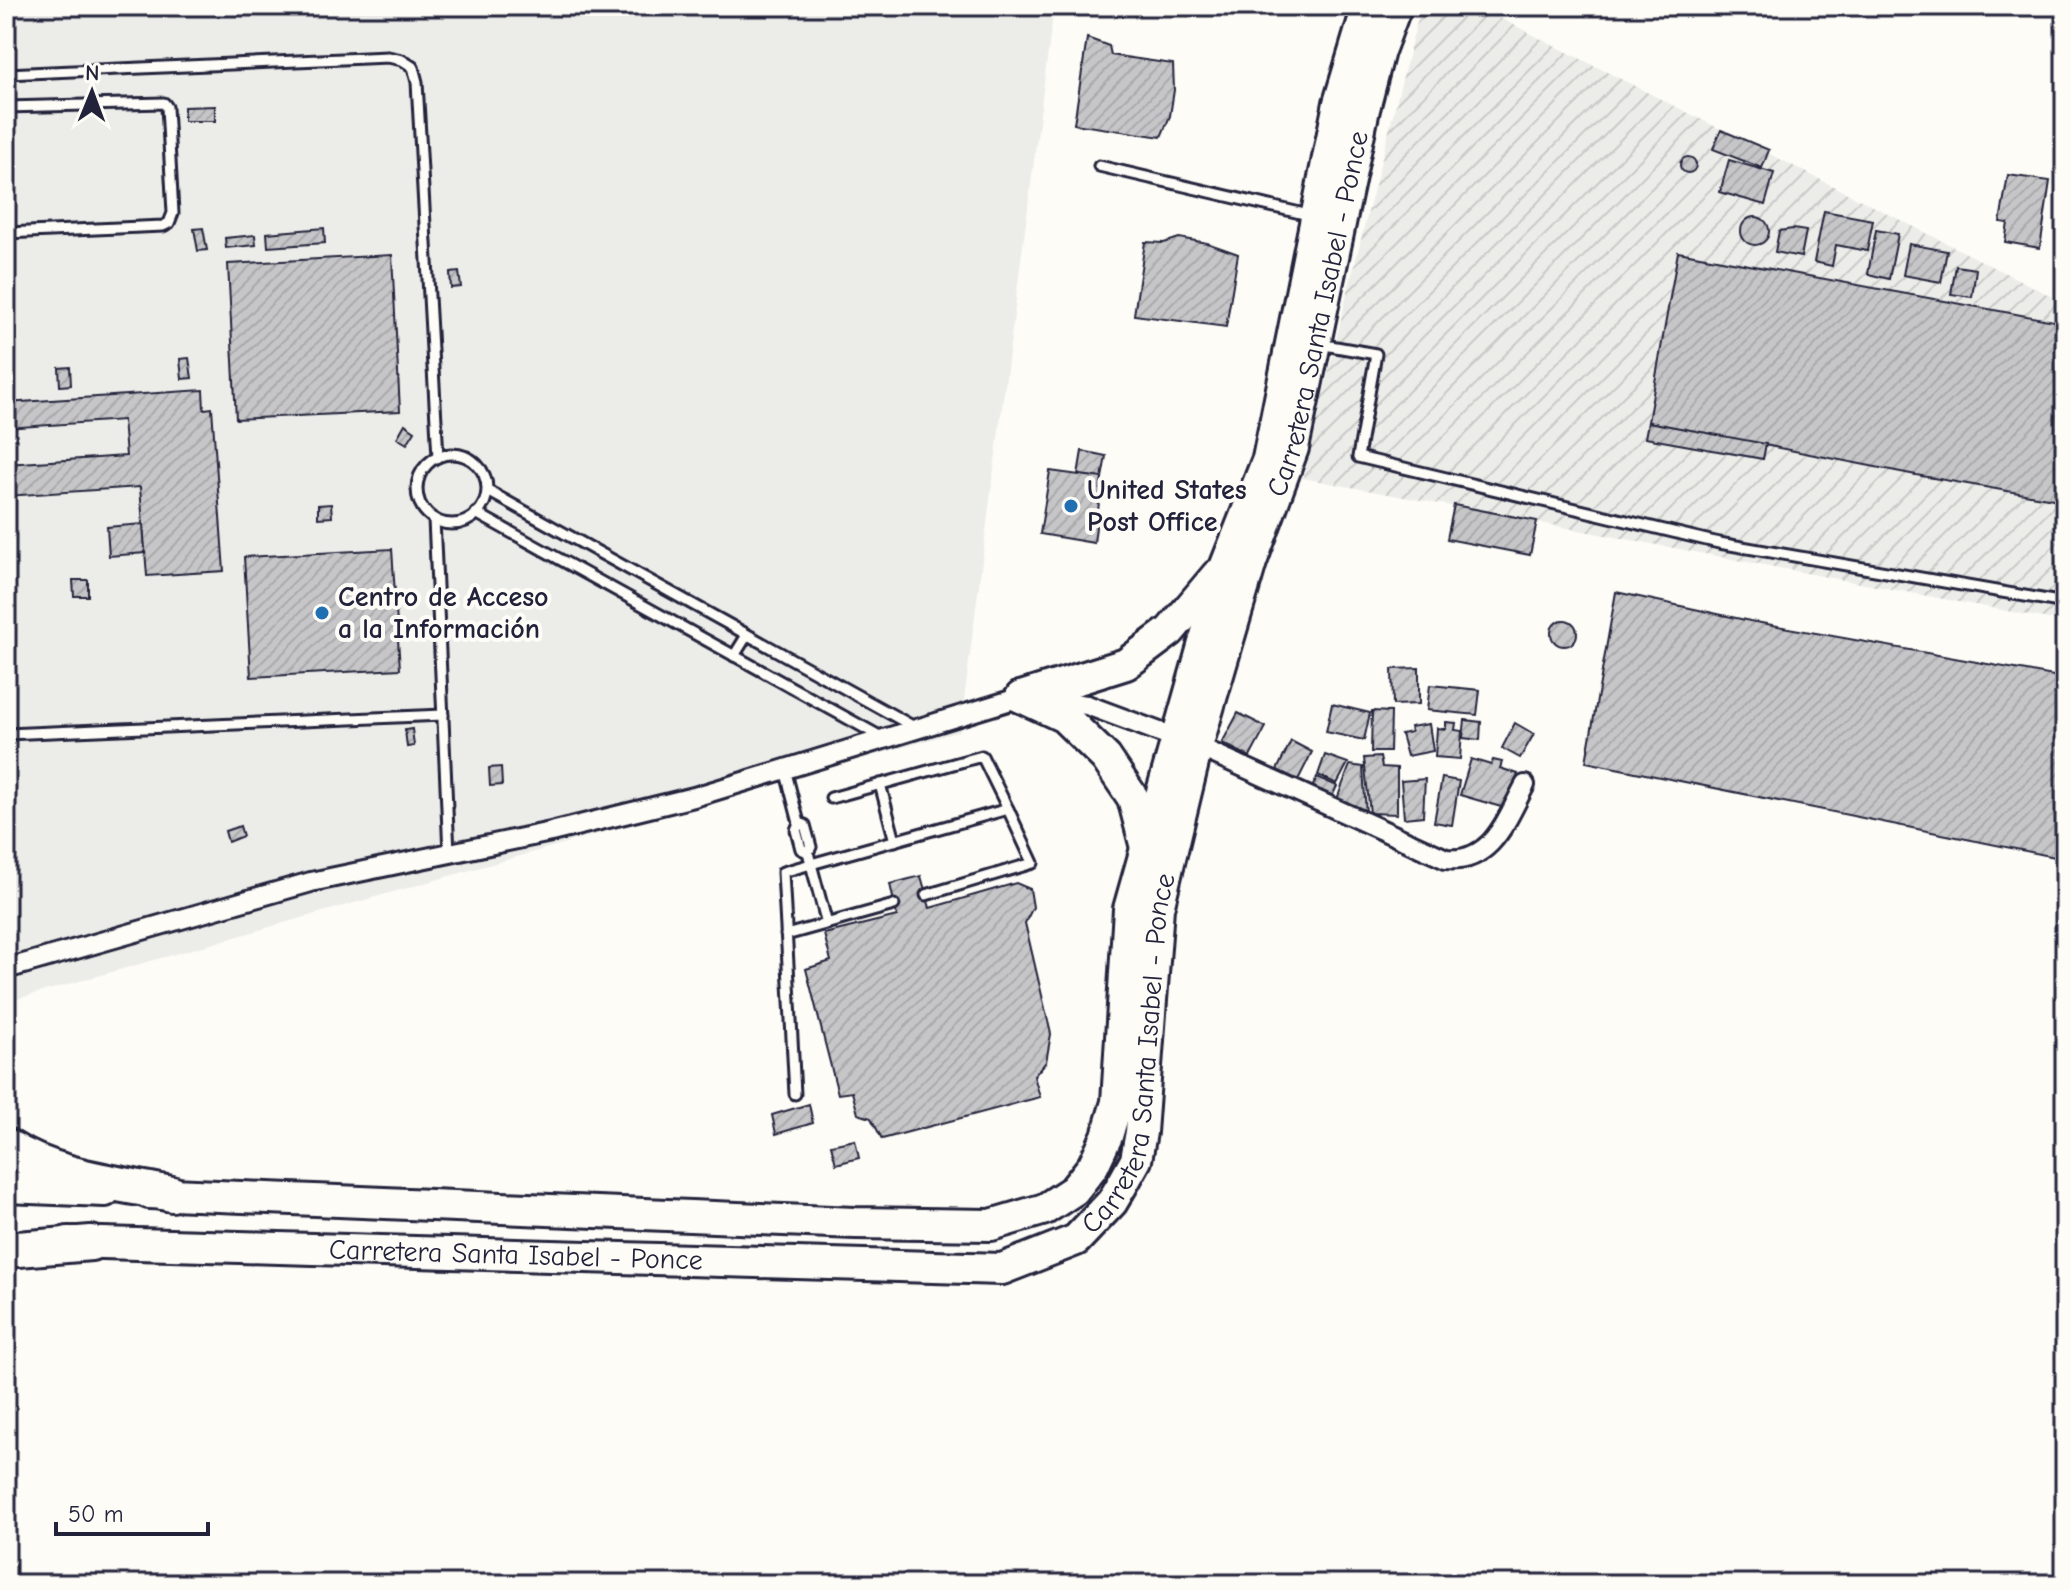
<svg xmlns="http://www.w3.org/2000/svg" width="2071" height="1590" font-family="'Comic Neue',sans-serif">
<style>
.built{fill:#ecece9}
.industrial{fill:url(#industrial-furrows)}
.building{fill:url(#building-hatch);stroke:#22223b;stroke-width:2}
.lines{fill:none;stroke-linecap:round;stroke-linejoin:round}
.service-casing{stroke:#22223b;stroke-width:15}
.minor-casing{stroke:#22223b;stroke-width:24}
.primary-casing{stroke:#22223b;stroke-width:36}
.motorway-casing{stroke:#22223b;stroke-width:40}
.service{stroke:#fdfcf7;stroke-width:9}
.minor{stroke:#fdfcf7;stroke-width:18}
.primary{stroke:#fdfcf7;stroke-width:30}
.motorway{stroke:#fdfcf7;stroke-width:34}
.poi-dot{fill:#1f6fb2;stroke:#fdfcf7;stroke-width:3}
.labels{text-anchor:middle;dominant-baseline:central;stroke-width:8;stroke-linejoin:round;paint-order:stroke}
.street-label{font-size:28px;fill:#22223b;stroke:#fdfcf7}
.poi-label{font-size:28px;font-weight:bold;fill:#22223b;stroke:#fdfcf7;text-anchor:start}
</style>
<defs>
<pattern id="industrial-furrows" width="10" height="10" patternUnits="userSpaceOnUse" patternTransform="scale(2)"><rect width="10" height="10" fill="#ecece9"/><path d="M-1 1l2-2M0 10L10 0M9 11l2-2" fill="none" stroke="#cacac9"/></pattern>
<pattern id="building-hatch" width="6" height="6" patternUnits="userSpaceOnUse" patternTransform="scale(2)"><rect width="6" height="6" fill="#c6c6c8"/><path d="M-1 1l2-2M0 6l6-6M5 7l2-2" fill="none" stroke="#aaaaad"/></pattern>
</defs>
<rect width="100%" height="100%" fill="#fdfcf7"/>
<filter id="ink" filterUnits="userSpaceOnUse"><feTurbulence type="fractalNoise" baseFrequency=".0125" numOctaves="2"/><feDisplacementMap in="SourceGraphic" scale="16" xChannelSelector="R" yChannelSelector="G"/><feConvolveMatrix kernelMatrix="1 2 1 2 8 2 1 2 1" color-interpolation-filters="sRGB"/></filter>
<g filter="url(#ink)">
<polygon class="built" points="6,6 1054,6 960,731 6,1002"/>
<polygon class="industrial" points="1421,6 1476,6 2065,303 2065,622 1303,478 1347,294"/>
<g class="building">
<polygon points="1087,38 1109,46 1111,55 1173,64 1174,90 1170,116 1161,137 1074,124"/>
<polygon points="215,106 215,121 184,121 184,107"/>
<polygon points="1721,130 1769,150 1762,168 1713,149"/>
<circle cx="1688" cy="165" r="8"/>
<polygon points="1729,160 1774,173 1765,205 1720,192"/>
<polygon points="2008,175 2050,181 2040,248 2005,242 2008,223 2000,222"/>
<polygon points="1824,211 1873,220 1867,251 1836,245 1832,266 1814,262"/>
<circle cx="1755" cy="231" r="14"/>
<polygon points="203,228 207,250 198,251 194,229"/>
<polygon points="324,228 325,243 268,247 267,233"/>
<polygon points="1793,229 1806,231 1801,257 1775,252 1779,231"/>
<polygon points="1876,230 1898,234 1889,279 1868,274"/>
<polygon points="255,235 256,245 226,248 225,238"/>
<polygon points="1179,238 1207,243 1238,254 1226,327 1134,315 1145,242 1164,243"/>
<polygon points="1909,244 1947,251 1941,282 1903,275"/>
<polygon points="1678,252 2065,323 2065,501 1916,475 1648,422"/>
<polygon points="392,255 400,411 236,419 228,264"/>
<polygon points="1956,266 1976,269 1972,297 1951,294"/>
<polygon points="459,272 461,287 451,288 450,273"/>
<polygon points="189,358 192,378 182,379 180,359"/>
<polygon points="70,367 71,385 60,386 59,368"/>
<polygon points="203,390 204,409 212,408 224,571 147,576 140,487 6,496 6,464 126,456 123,420 6,428 6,403"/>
<polygon points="1648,422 1766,444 1763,459 1645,438"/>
<polygon points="405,424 415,431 407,444 397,438"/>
<polygon points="1082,451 1106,456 1102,478 1078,475"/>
<polygon points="1050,471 1102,478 1094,543 1040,534"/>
<polygon points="331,504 332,517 318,518 318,505"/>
<polygon points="1454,505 1537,521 1530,555 1447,539"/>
<polygon points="143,524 145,553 109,556 107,527"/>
<polygon points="392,549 400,669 251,677 244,557"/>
<polygon points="73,580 88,580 88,596 74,596"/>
<polygon points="1616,592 1750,621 2065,678 2065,859 1586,762"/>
<circle cx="1564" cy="633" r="13"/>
<polygon points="1419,668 1419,704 1393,705 1392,669"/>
<polygon points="1430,685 1480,690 1477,715 1427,710"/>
<polygon points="1332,704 1370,713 1364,740 1326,732"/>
<polygon points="1372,711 1391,712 1390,752 1371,752"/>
<polygon points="1238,713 1266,727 1250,757 1222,743"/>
<polygon points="1465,720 1481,722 1480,740 1463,738"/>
<polygon points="1446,722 1456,723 1455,730 1462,731 1460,759 1435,757 1437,728 1446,729"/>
<polygon points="1515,723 1534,734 1520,758 1502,748"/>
<polygon points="1429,724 1433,751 1407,756 1401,734 1411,732 1410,727"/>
<polygon points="412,729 414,746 407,747 405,730"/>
<polygon points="1291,741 1312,752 1298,780 1277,770"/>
<polygon points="1325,755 1348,763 1337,784 1318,775"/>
<polygon points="1380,757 1382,767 1397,768 1397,814 1370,813 1364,758"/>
<polygon points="1471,759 1491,765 1493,760 1502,762 1500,768 1518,774 1508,809 1460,795"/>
<polygon points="1350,765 1363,767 1366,814 1337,799"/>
<polygon points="501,767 502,785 490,786 489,768"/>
<polygon points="1317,777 1337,786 1331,799 1311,790"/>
<polygon points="1442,778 1459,781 1452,825 1434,822"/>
<polygon points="1425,779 1423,816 1404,818 1401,781"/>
<polygon points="240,826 243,836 228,842 225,831"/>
<polygon points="921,876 930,908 1016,883 1030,889 1033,907 1025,923 1051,1034 1046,1062 1034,1076 1040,1097 882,1139 871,1118 858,1114 852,1092 838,1094 806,969 831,961 824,934 897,916 890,884"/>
<polygon points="809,1104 813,1123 776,1134 772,1115"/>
<polygon points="855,1140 859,1158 836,1164 831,1145"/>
</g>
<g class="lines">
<g class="service-casing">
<g id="service">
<polyline points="6,74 388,57 402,60 413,67 417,82 438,457"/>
<polyline points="6,107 164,103 167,107 173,213 169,223 163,226 6,233"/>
<polyline points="1099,166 1313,216"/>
<polyline points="1319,344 1376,354 1358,457 1719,543 2065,603"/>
<circle cx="452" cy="489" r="35"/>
<polyline points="488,491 916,728"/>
<polyline points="476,513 883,738"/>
<polyline points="434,519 449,853"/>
<polyline points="734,656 747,635"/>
<polyline points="6,734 443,715"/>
<polyline points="785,769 799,823 796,830 801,849 808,852"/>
<polyline points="880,784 895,841"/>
<polyline points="799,823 805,825 811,847 808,852 811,864 1008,809 982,756 831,798"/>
<polyline points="926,895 1033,863 1008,809"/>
<polyline points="786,935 894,905"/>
<polyline points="795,1094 783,872 811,864 827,924"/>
</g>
</g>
<g class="minor-casing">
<path id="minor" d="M6,969L311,882L551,832L694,797L1021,697L1087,705L1197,746L1446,859C1492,864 1507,818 1525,785"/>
</g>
<g class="primary-casing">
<g id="primary">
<polyline points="1021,697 1126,664 1170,631 1217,575"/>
<polyline points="1021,697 1064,717 1106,758 1133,798 1145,844"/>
<polyline points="6,1187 105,1191"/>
<polyline points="149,1193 855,1223 991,1225 1045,1209 1074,1190 1093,1166 1107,1136 1117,1102 1129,909 1226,565 1268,459 1339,103 1368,6"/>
<path id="s1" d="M68,1242L1002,1269L1076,1240L1112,1202L1122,1185L1136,1160L1141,1132L1158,908L1197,746L1251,562L1293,448L1364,109L1379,51L1396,6"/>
</g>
</g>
<g class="motorway-casing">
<g id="motorway">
<path d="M6,1146C54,1177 117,1183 172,1194"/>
<polyline points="6,1250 91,1243"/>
</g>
</g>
<use href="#service" class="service"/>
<use href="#minor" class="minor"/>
<use href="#primary" class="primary"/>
<use href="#motorway" class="motorway"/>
</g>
</g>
<g class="poi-dot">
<circle cx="1071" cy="506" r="8"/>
<circle cx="322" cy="613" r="8"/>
</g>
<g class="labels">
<g class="street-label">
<text stroke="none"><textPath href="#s1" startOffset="1984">Carretera Santa Isabel - Ponce</textPath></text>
<text stroke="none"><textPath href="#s1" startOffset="1216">Carretera Santa Isabel - Ponce</textPath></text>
<text stroke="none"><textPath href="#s1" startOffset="448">Carretera Santa Isabel - Ponce</textPath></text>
</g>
<g class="poi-label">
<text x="1087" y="490">United States<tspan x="1087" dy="32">Post Office</tspan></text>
<text x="338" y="597">Centro de Acceso<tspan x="338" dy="32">a la Información</tspan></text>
</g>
</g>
<rect width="2071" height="1590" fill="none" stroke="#fdfcf7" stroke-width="32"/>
<rect x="16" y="16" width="2039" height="1558" fill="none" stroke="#22223b" stroke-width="3" filter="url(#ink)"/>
<g transform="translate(92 92) rotate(1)" stroke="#fdfcf7" stroke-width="6" paint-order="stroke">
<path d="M0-6L14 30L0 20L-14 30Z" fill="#22223b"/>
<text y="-12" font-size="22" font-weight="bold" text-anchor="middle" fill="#22223b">N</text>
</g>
<path d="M56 1522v12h152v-12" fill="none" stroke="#22223b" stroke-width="4"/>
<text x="68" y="1522" font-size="24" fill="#22223b" stroke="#fdfcf7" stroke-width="6" paint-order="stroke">50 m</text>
</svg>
